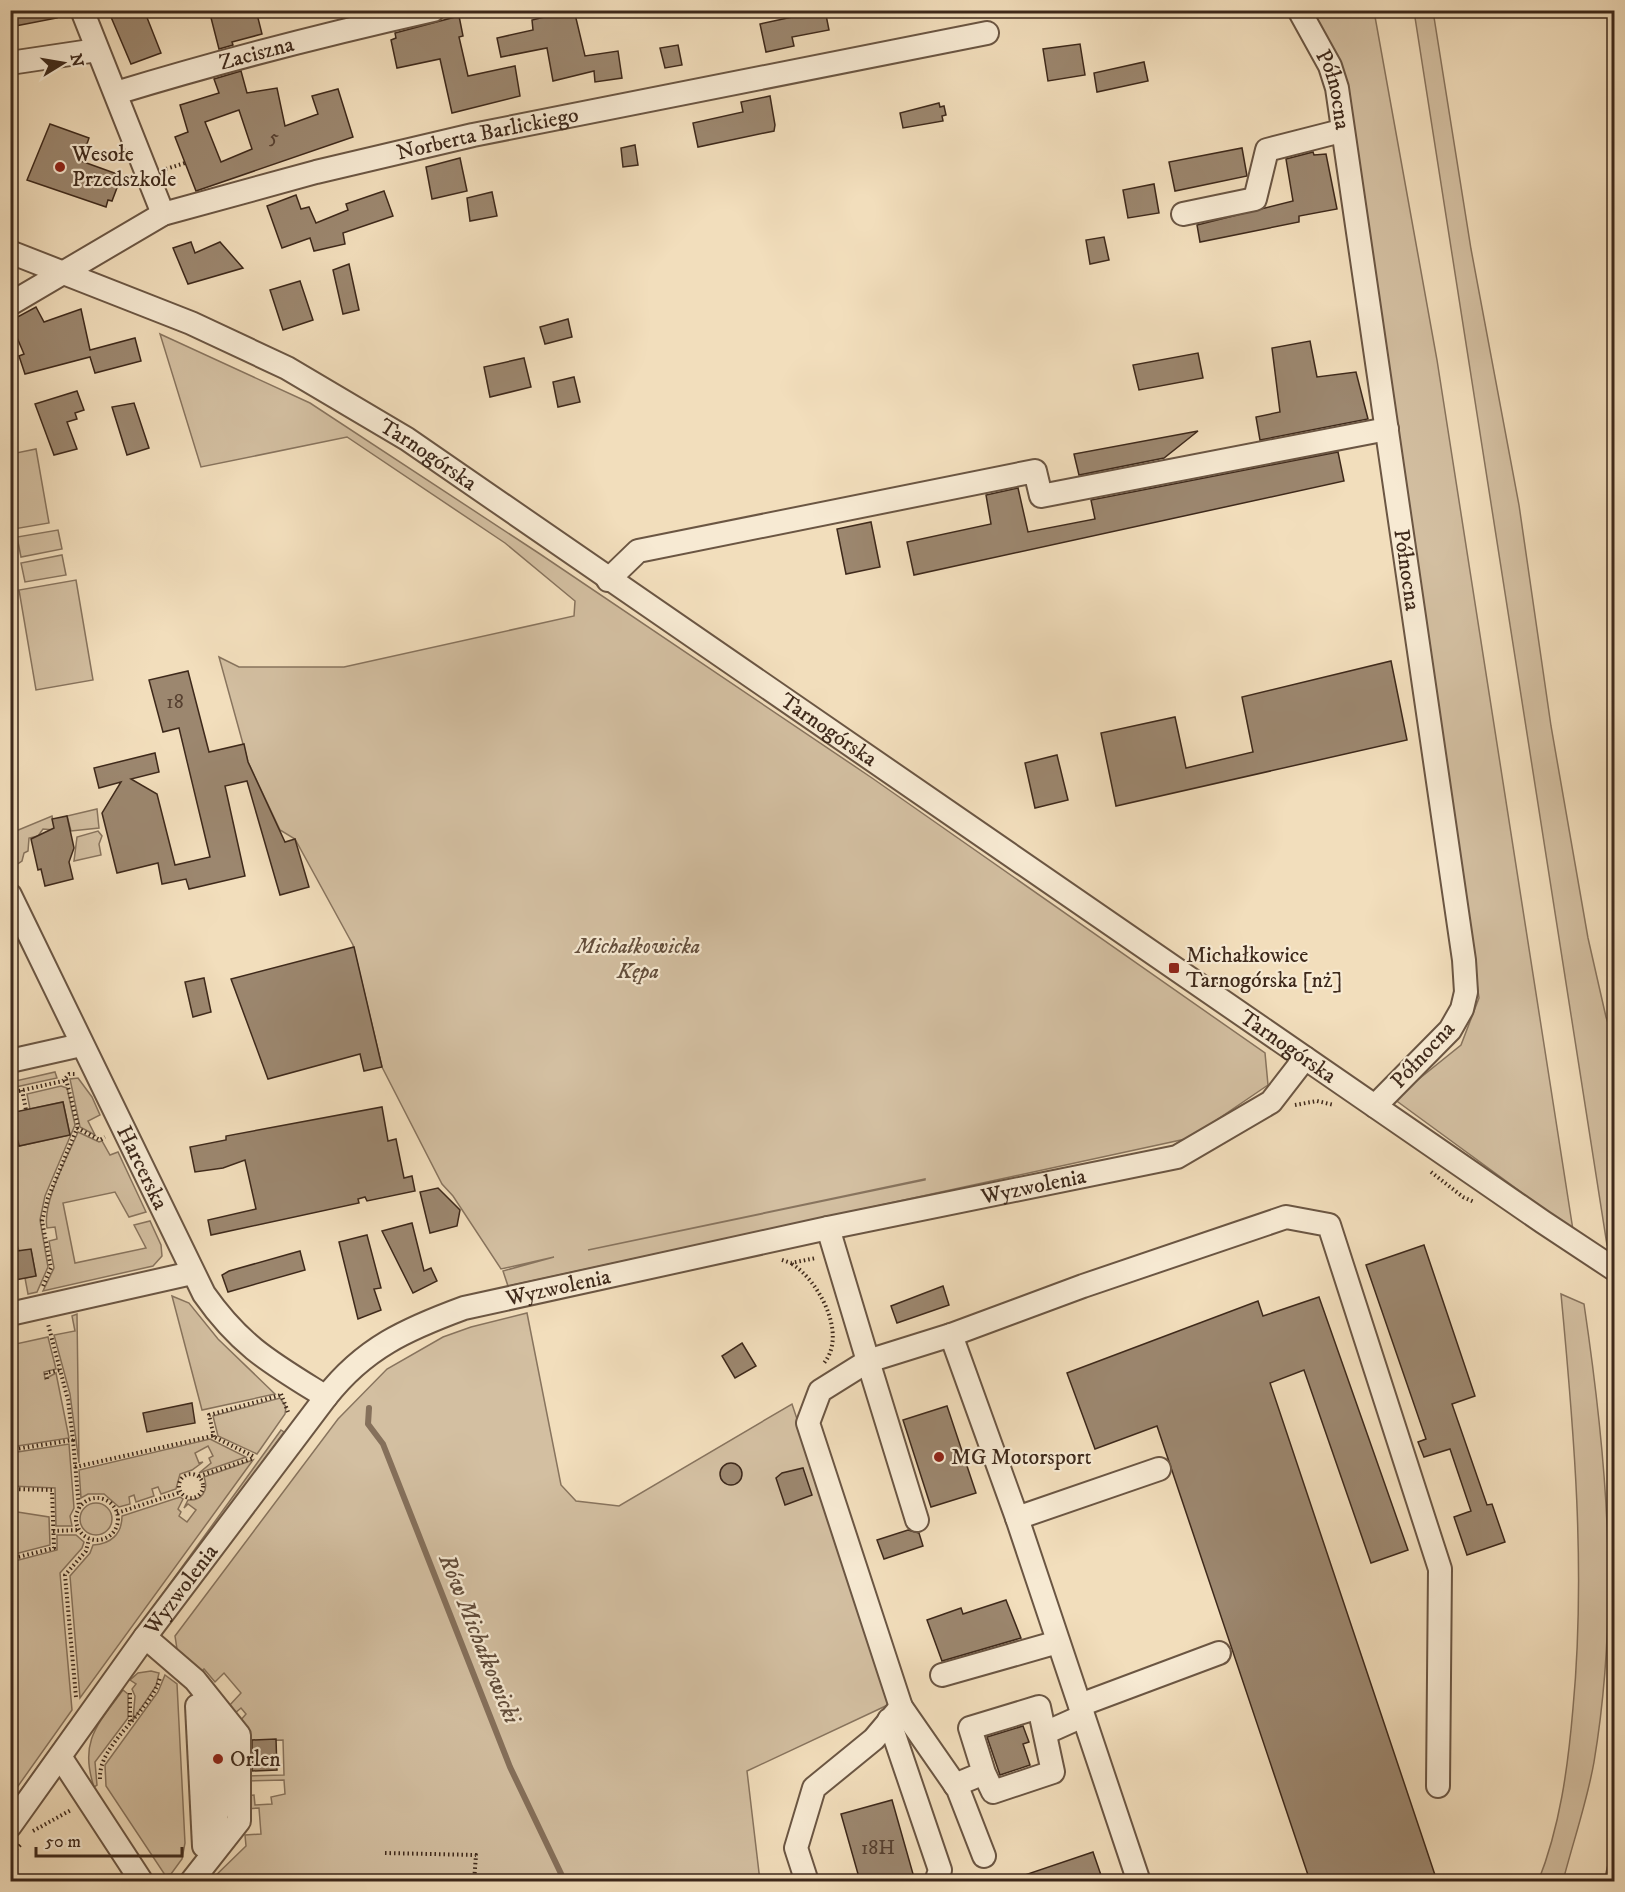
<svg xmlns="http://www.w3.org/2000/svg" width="1625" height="1892" font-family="'IM FELL DW Pica',serif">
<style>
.green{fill:#d3bfa1;stroke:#88745e;stroke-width:1.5;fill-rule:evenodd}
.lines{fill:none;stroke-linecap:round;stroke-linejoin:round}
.stream{stroke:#85705b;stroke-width:6}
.building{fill:#9c876f;stroke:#3e291b;stroke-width:1.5;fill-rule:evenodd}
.minor-casing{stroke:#6b5643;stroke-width:26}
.path{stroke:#3e291b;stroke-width:4;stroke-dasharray:1.5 3;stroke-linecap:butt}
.minor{stroke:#f7ead3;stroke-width:22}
.poi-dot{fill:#8f2418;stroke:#f7ead3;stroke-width:2}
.labels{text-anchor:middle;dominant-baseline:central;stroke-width:4.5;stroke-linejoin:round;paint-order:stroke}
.number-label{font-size:20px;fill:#564030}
.street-label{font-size:22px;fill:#3e291b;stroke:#f7ead3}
.poi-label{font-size:22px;fill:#3e291b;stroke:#f7ead3;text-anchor:start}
.park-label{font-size:22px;font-style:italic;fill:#634e3c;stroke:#f7ead3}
.water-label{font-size:24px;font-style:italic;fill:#624d3b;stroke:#f7ead3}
</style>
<rect width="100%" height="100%" fill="#f2debc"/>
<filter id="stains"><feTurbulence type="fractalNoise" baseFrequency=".00333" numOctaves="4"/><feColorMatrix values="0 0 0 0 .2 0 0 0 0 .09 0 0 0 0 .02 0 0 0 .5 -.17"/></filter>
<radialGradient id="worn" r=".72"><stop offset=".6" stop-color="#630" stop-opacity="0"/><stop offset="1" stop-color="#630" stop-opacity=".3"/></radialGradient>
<g class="green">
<polygon points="1308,11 1374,11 1437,360 1573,1230 1394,1099 1461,1045 1479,998 1424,614 1355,171"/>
<polygon points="1414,11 1433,11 1471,249 1519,505 1551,726 1588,938 1606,1017 1614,1041 1614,1249 1607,1245"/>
<path d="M160,334L310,403L540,554L872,778L1265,1053L1268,1085L1190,1138L508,1286L503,1271L554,1257L501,1269L453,1196L442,1184L382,1067L353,945L295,839L280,830L248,762L219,657L239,667H344L574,616L575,601L505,543L347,437L201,467ZM925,1179V1180L588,1250Z"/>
<polygon points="36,449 49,523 14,529 10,510 11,454"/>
<polygon points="58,530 62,549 21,557 17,537"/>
<polygon points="62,555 66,575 25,582 21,563"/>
<polygon points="76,580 93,680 36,690 19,590"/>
<polygon points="97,809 99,828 71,831 67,816"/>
<polygon points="52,816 55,830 43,829 38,836 29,838 28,851 24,853 22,861 13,867 11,833"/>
<polygon points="98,831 102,836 99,844 101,855 74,861 77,837"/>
<polygon points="55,1072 57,1078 11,1088 11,1082"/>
<polygon points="78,1078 92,1097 100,1115 88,1121 95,1135 80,1127 70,1079"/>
<polygon points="61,1086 67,1088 75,1125 45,1196 40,1220 48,1267 37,1292 28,1294 25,1278 36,1276 31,1250 19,1251 17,1245 11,1246 10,1143 18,1141 19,1146 70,1135 63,1102 30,1109 27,1094"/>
<path d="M78,1132L99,1142L102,1141L110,1155L118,1152L146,1212L129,1217L115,1192L63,1203L75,1263L146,1248L134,1225L150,1221L161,1245L162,1256L153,1266L43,1291L54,1268L49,1241L57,1239L55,1227L47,1228C42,1203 68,1156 78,1132Z"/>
<path d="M1561,1294L1584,1304C1607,1459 1620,1606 1594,1762C1587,1802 1573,1842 1563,1881L1538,1882C1560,1827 1568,1767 1573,1708C1586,1570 1574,1431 1561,1294Z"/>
<polygon points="172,1296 189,1303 218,1339 275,1394 202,1410"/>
<polygon points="527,1313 561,1485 576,1501 619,1506 792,1404 892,1703 747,1771 760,1881 210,1881 246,1846 245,1835 261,1834 259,1808 245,1809 244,1796 254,1795 255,1805 272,1804 271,1797 285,1794 284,1780 245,1781 243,1776 284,1775 283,1740 241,1741 240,1721 246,1714 241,1708 234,1714 228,1707 241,1693 224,1673 215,1682 204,1669 199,1675 177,1649 175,1636 338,1419 387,1369 443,1337 471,1327"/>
<polygon points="77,1314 79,1463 70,1394 54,1335 75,1331 72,1316"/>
<polygon points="48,1337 56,1369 44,1372 45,1379 56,1373 69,1438 11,1447 11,1345"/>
<polygon points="280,1398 286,1407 285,1414 257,1454 218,1436 213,1416"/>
<polygon points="281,1430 284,1432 16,1802 13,1801"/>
<polygon points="210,1439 246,1457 199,1473 211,1463 209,1458 213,1456 208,1446 195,1453 199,1463 203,1462 192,1470 180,1474 176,1489 161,1494 158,1487 152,1489 154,1496 136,1502 134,1495 129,1497 130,1504 119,1507 104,1494 88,1494 81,1498 79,1470"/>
<polygon points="69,1444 74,1508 70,1516 72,1526 56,1526 55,1488 11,1486 11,1453"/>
<path d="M253,1460L80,1698L70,1576L90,1553L93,1545C111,1544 122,1534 122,1516L180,1497L183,1499L178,1509L181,1512L179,1516L187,1522L196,1510L188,1504L184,1508L188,1500C202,1501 209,1490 204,1477Z"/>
<circle cx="96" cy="1519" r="16"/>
<polygon points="11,1511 49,1517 50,1545 11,1555"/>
<polygon points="57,1535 76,1535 84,1542 82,1548 60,1573 72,1710 11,1796 11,1562 57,1550"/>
<polygon points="151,1671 159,1673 156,1686 133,1720 135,1696 132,1689 136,1684 130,1680 138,1673"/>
<polygon points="165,1675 177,1684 185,1843 182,1859 171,1874 165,1875 106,1786 105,1765 158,1692"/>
<path d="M123,1690L128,1694V1718L95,1762L97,1785L94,1787C79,1742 97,1725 123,1690Z"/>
<polygon points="1614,1840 1614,1881 1604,1881"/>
</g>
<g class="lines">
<polyline class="stream" points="369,1408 368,1424 383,1444 510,1767 565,1882"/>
</g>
<g class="building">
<polygon points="10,10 56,10 57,18 10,27"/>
<polygon points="108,10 144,10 161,53 131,64"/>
<polygon points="209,10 223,10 224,14 256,10 262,34 232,42 233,45 219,49"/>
<polygon points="574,10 585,56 618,51 622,78 595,82 594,71 553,81 547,48 501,57 497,38 533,30 532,20"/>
<polygon points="825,10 829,30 792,37 794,46 766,52 760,24"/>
<polygon points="459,16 463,36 459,37 468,76 515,66 520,96 452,113 440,59 397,68 391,40 396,38 395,33"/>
<polygon points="1080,44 1085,75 1048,81 1043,49"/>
<polygon points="678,45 682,65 665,68 660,48"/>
<polygon points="1144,62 1148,81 1097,92 1094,73"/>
<path d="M241,71L247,93L277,88L285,126L318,114L312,96L338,89L353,137L196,191L175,137L188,132L180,105L219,93L214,79ZM239,110L252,149L221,162L205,122Z"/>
<polygon points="770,96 775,125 774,131 698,147 693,123 743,112 741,102"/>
<polygon points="939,103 940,107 944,106 946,115 942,116 943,121 903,128 900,113"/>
<polygon points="50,124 89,138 81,161 117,174 114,183 118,185 112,201 108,200 106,207 27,180"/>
<polygon points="635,145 638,165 623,167 621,148"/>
<polygon points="1242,148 1247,176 1175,191 1169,162"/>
<polygon points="1313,152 1314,155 1326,154 1337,209 1299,216 1299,222 1200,242 1197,225 1293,201 1286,159"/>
<polygon points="460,158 467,191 432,199 426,167"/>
<polygon points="1154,184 1159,213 1128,218 1123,190"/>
<polygon points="384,191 393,216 343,233 345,244 314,251 310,238 282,248 267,206 296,195 301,209 309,207 316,223 348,210 346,204"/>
<polygon points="492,192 497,216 470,221 467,198"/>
<polygon points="1104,237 1109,260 1090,264 1086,240"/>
<polygon points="191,242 195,253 220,242 243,268 188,284 173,248"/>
<polygon points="349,264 359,310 343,314 333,270"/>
<polygon points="300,281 313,320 283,330 270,290"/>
<polygon points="36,307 44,322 81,309 90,350 135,338 141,361 95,373 90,357 25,374 19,356 24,354 10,321"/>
<polygon points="568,319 572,337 545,344 540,327"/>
<polygon points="1310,341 1317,377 1356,372 1368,419 1260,440 1256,417 1280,412 1272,348"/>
<polygon points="1198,353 1203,378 1139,390 1133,365"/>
<polygon points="524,358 531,387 490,397 484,367"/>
<polygon points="574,377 580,402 558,407 553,382"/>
<polygon points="77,391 84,410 75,413 77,419 67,422 77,449 54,455 35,404"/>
<polygon points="134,403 149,448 127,455 112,407"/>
<polygon points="1198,431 1164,458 1079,475 1074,454"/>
<polygon points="1338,452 1344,481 914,575 907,542 991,524 986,495 1018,488 1028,532 1095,519 1091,500"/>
<polygon points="871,522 880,567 846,574 837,529"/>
<polygon points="1391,661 1407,740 1116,806 1101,733 1175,717 1186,768 1253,752 1242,697"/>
<polygon points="188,671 209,752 244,744 248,762 285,842 295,839 309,887 280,895 247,781 225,786 245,876 189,889 186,879 162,884 158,863 117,873 102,813 121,782 99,788 94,768 155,753 159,772 131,779 157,794 175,865 210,857 179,728 163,732 149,680"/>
<polygon points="1057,755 1068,800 1035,808 1025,763"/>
<polygon points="67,816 74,848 69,862 73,879 45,886 41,869 38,870 31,839 54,828 52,819"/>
<polygon points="354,947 382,1067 364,1071 360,1054 268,1079 231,979"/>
<polygon points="204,978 211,1012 193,1017 185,982"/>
<polygon points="63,1102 70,1135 19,1146 18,1141 10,1143 10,1113"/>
<polygon points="382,1107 388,1141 396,1139 404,1178 412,1176 415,1191 367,1201 365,1197 358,1199 359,1203 211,1235 208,1220 256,1209 245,1160 223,1168 195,1172 190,1147 226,1140 226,1136"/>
<polygon points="438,1188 460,1210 457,1226 430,1233 420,1192"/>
<polygon points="412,1223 424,1271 431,1268 437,1281 413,1293 382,1231"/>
<polygon points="367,1235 381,1288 374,1289 381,1310 358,1319 339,1242"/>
<polygon points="1424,1245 1475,1396 1452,1404 1487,1505 1492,1504 1505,1542 1467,1555 1454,1517 1471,1511 1450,1449 1424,1457 1418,1442 1426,1439 1366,1265"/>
<polygon points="31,1249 36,1276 10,1281 10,1252"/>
<polygon points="300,1251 305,1270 228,1292 222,1275 229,1271"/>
<polygon points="943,1286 949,1305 897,1323 891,1306"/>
<polygon points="1319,1297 1408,1550 1371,1563 1304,1370 1270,1383 1437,1881 1310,1881 1157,1426 1095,1449 1067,1373 1258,1301 1263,1316"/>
<polygon points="742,1343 756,1366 735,1378 722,1356"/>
<polygon points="192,1403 195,1423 147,1432 143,1413"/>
<polygon points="947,1406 976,1493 931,1507 903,1420"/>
<circle cx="731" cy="1474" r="11"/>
<polygon points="803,1468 812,1495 785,1505 776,1478 782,1473"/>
<polygon points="908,1530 919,1533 923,1546 884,1559 877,1540"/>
<polygon points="1006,1600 1021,1638 942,1661 927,1620 961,1608 963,1614"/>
<polygon points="1023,1726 1029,1742 1023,1744 1030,1765 1000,1775 987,1737"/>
<polygon points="276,1739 277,1770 252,1771 252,1740"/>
<polygon points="892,1800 915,1881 860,1881 841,1814"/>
<polygon points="1093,1852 1103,1881 1013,1881 1013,1879"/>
</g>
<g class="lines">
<g class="minor-casing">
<g id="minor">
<polyline points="82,10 163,214"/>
<path id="s1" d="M1299,10L1330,66L1337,88L1464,960L1466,992L1462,1009L1450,1030L1375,1106"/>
<polyline points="10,63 97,50"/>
<path id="s2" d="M116,93C221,61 326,34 433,10"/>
<polyline points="1183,214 1255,199 1267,150 1341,131"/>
<path id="s3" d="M10,252L191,323L287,368L407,439L1543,1222L1614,1269"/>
<path id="s4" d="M10,304L163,214L316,172L473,135L987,33"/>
<polyline points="608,580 638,551 1035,471 1041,496 1387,429"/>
<path id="s5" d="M10,895L204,1294C241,1347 273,1364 326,1397"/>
<polyline points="10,1061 81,1045"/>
<polyline points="828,1228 868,1361 820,1391 808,1423 901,1707 958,1789 984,1856"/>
<polyline points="10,1314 192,1273"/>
<polyline points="951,1335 1017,1518 1139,1882"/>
<polyline points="1017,1518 1159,1469"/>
<polyline points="917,1520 868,1361 951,1335 1083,1286 1286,1217 1329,1225 1440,1569 1438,1786"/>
<polyline points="145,1637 195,1680 239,1735 239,1821 191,1882"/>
<polyline points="942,1675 1058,1642"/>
<path d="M203,1701C207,1712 214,1724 217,1735C225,1771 219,1816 209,1850"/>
<polyline points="1080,1705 1219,1653"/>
<polyline points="197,1706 204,1846"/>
<polyline points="889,1720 940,1870 936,1882"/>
<polyline points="1045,1733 1083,1716"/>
<polyline points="61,1758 142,1882"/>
<polyline points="955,1785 984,1773 970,1728 1039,1707 1053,1772 993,1792 984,1773"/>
<path id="s6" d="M10,1826L145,1637L326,1397C364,1348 407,1329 464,1308L828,1228L1177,1157L1271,1102L1305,1058"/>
<polyline points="807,1882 796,1848 814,1788 874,1739 901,1707"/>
</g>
</g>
<g class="path">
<polyline points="166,169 185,163"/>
<polyline points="22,1090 26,1110"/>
<polyline points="10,1093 63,1081 69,1074 75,1074"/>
<polyline points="1295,1105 1317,1101 1334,1105"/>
<polyline points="77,1128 100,1140 105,1137"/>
<polyline points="1431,1172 1463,1197 1474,1202"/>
<polyline points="782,1260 791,1263 816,1258"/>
<path d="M792,1264C818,1280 848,1334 824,1363"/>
<polyline points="43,1286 51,1268 42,1221 48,1198 78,1126 66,1079"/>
<polyline points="47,1379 46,1373 60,1370"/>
<polyline points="281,1394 288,1412"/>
<polyline points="214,1437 209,1415 281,1395"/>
<polyline points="73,1440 79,1508"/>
<polyline points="10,1450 73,1440 68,1400 48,1324"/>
<polyline points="75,1467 212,1436 255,1457"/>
<circle cx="191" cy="1486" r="12"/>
<polyline points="199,1476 254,1458"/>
<polyline points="10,1489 52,1490 54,1548 10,1559"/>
<circle cx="97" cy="1519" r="21"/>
<polyline points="117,1513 181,1492"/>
<polyline points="53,1531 79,1530"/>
<polyline points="130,1693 130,1724"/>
<polyline points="76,1697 65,1575 86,1551 89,1539"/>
<path d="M100,1779C98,1744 150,1713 160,1678"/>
<polyline points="33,1831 71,1810"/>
<polyline points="385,1853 476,1855 474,1882"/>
<polyline points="10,1856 22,1843"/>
</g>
<use href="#minor" class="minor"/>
</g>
<g class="poi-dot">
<circle cx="60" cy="167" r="6"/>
<rect x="1168" y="962" width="12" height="12" rx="3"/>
<circle cx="939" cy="1457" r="6"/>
<circle cx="218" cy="1759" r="6"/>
</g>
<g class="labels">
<g class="number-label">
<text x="274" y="137">5</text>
<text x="175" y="702">18</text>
<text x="878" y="1848">18H</text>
</g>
<g class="street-label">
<text stroke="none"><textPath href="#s2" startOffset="146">Zaciszna</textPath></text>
<text stroke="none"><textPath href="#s1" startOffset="88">Północna</textPath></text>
<text stroke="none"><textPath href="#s4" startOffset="512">Norberta Barlickiego</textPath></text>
<text stroke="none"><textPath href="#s3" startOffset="466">Tarnogórska</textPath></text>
<text stroke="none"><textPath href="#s1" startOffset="574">Północna</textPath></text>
<text stroke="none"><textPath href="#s3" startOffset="952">Tarnogórska</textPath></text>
<text stroke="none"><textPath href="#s3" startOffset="1510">Tarnogórska</textPath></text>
<text transform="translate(1423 1055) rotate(-47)">Północna</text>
<text stroke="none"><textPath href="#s5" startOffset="303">Harcerska</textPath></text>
<text stroke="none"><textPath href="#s6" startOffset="1282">Wyzwolenia</textPath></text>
<text stroke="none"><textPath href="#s6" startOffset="796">Wyzwolenia</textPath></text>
<text stroke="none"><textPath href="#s6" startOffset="292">Wyzwolenia</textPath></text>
</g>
<g class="poi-label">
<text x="72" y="154">Wesołe<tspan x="72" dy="25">Przedszkole</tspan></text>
<text x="1186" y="955">Michałkowice<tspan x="1186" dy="25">Tarnogórska [nż]</tspan></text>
<text x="951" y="1457">MG Motorsport</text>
<text x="230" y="1759">Orlen</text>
</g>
<g class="park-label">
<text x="638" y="946">Michałkowicka<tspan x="638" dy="25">Kępa</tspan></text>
</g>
<g class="water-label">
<text transform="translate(479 1639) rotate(68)">Rów Michałkowicki</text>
</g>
</g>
<rect width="1625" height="1892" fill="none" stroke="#f2debc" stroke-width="36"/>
<rect x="12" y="12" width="1601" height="1868" fill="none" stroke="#3e291b" stroke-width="3"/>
<rect x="18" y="18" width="1589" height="1856" fill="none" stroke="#3e291b" stroke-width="1.5"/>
<g transform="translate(63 63) rotate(79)" stroke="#f7ead3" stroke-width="4.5" paint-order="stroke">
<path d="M0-4.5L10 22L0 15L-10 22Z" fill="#3e291b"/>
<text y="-9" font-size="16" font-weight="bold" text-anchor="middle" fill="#3e291b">N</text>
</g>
<path d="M36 1847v9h146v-9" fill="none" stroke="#3e291b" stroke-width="3"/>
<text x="45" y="1847" font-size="18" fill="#3e291b" stroke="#f7ead3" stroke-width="4.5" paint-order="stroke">50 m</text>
<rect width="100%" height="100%" filter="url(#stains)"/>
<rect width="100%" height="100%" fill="url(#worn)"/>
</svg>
